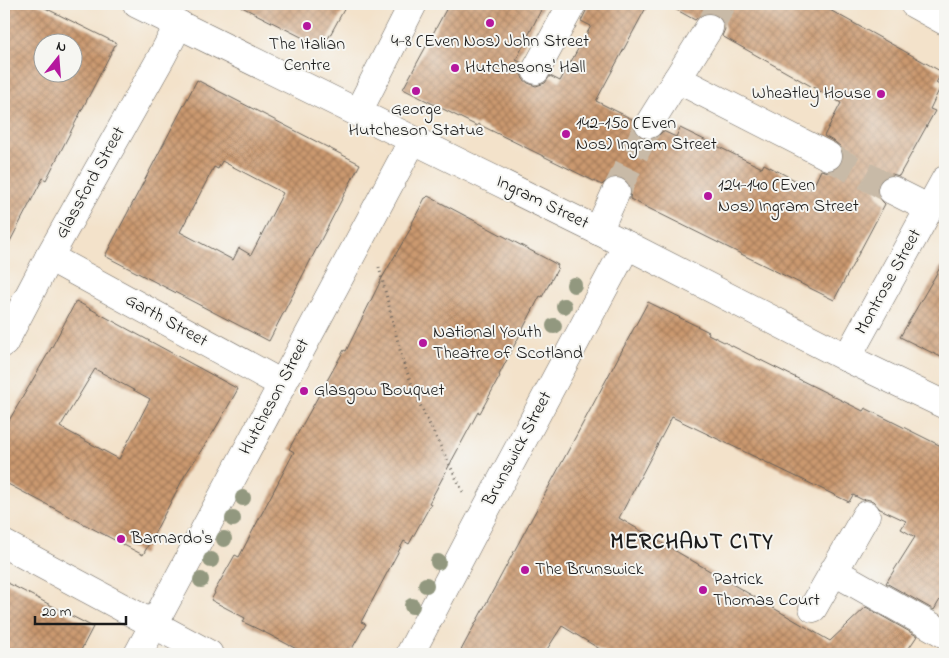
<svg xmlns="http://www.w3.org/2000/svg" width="949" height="658" font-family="'Indie Flower',sans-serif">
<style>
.building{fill:url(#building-cross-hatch);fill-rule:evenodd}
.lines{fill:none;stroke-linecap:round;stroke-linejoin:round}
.minor-tunnel{stroke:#c8baa7;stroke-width:28;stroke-dasharray:28 14;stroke-linecap:butt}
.minor-casing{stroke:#676159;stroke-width:29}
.path{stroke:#676159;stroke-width:3;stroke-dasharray:1 4;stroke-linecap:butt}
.minor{stroke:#fff;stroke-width:28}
.tree{fill:#92987f}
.poi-dot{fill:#b5179e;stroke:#f6f6f2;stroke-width:2}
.labels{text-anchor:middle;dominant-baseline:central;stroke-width:4;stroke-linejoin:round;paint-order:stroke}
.poi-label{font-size:18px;fill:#1c1c1c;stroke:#f6f6f2;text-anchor:start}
.street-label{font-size:18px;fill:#1c1c1c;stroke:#f6f6f2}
.district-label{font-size:22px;font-weight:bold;letter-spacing:1px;fill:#1c1c1c;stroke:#f6f6f2}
</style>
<defs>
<pattern id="building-cross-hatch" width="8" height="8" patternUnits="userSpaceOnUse" patternTransform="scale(1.25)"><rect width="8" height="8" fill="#cb996f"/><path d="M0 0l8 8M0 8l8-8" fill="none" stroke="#a47c5a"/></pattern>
</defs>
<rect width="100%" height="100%" fill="#f6f6f2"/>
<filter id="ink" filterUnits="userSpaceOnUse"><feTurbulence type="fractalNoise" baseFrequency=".02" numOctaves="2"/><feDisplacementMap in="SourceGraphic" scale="10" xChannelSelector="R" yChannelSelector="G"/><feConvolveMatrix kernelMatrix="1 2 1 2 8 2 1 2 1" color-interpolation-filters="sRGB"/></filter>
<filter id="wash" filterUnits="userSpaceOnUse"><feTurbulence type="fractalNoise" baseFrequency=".0096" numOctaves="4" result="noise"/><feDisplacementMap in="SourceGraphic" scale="20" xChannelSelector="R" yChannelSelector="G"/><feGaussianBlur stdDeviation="1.12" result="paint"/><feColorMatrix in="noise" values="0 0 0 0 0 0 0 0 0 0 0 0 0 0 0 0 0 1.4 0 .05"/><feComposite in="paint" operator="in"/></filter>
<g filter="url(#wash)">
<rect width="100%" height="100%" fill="#f3e2ca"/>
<g id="blocks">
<g class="building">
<path d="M4,4H37L116,43L46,180L43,178L4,253ZM42,42H72V72H42Z"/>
<polygon points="236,4 347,4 323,48"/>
<polygon points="449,4 544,4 516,60 522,63 520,71 523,79 528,83 536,86 545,83 550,76 560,81 591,26 581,21 586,11 588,4 648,4 596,101 634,120 633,124 635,131 641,137 648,140 656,138 663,131 676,137 680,128 762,168 764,164 812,189 821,170 829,172 836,169 842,163 844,155 841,147 835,142 824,136 841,103 722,36 725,29 723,21 717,15 710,12 702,14 695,20 666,4 819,4 942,72 936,83 941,86 930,109 935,111 899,176 892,174 884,177 878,183 876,190 879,198 885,204 834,300 630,199 631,190 628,183 623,178 614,177 607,180 602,185 478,124 477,126 403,89"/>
<path d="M197,80L360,164L269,341L105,256ZM222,161L283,193L251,255L239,248L233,260L180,232L214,167L218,169Z"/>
<polygon points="428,196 558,265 557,267 558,268 542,297 540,296 499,375 500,376 480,413 478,412 429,503 431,504 409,544 404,541 361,622 366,624 349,654 306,654 266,633 243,622 245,618 211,600 215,593 214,592 235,555 239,557 294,452 289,449 344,350 346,351 382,278 411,228 410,227 425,198 426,198"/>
<polygon points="945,259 945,359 900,337"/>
<path d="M76,301L238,389L214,431L185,475L143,555L4,482V429L53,345ZM95,369L150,399L119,459L60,427Z"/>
<polygon points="648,302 709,332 708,334 863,411 865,408 945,448 945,591 934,610 886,583 915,537 901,529 906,521 880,509 873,501 866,499 863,500 853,495 849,502 672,417 619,518 830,641 866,607 917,636 905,654 608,654 562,626 544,654 459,654"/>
<polygon points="4,581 93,627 79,654 4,654"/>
</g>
</g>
</g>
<g filter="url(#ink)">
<use href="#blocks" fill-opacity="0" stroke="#676159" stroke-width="1"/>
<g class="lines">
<g class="minor-tunnel">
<polyline points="709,28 722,4"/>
<polyline points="828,156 892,190"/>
<polyline points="616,192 649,124"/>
</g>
<g class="minor-casing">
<g id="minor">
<polyline points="137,4 627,245 847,358 945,405"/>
<polyline points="914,4 945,21"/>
<polyline points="536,70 572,4"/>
<polyline points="677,79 828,156"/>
<polyline points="358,112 413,4"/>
<polyline points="649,124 709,28"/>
<polyline points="892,190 930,209"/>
<polyline points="598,231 616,192"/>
<polyline points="49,257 282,384"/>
<polyline points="4,343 49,257 161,58 179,24"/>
<polyline points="847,358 945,180"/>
<polyline points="4,544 209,654"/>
<polyline points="833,571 945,634"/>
<polyline points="813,608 866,515"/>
<polyline points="138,654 413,140"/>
<polyline points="410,654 477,526 627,245"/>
</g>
</g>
<polyline class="path" points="379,267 403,362 421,407 463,492"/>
<use href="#minor" class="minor"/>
</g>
<g class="tree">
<circle cx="574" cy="285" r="8"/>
<circle cx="564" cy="306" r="8"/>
<circle cx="554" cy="326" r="8"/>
<circle cx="243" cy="498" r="8"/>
<circle cx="233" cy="519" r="8"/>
<circle cx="224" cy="539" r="8"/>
<circle cx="211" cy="560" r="8"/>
<circle cx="438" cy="562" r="8"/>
<circle cx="201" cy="580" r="8"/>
<circle cx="426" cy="585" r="8"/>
<circle cx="412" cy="606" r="8"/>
</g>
</g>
<g class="poi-dot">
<circle cx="490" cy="23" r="5"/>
<circle cx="307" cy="26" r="5"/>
<circle cx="455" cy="68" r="5"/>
<circle cx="416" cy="91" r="5"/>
<circle cx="881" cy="94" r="5"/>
<circle cx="566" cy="134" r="5"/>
<circle cx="708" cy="196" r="5"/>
<circle cx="423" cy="343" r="5"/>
<circle cx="304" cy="391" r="5"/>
<circle cx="121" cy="539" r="5"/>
<circle cx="525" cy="570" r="5"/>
<circle cx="703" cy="590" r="5"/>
</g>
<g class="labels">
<g class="poi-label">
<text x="490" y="42" text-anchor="middle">4-8 (Even Nos) John Street</text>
<text x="307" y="45" text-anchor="middle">The Italian<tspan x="307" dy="21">Centre</tspan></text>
<text x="465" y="68">Hutchesons' Hall</text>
<text x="871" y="94" text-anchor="end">Wheatley House</text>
<text x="416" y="110" text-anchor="middle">George<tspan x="416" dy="21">Hutcheson Statue</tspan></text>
<text x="576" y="124">142-150 (Even<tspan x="576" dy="21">Nos) Ingram Street</tspan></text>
<text x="718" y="186">124-140 (Even<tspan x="718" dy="21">Nos) Ingram Street</tspan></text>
<text x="433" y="333">National Youth<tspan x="433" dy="21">Theatre of Scotland</tspan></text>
<text x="314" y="391">Glasgow Bouquet</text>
<text x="131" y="539">Barnardo's</text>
<text x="535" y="570">The Brunswick</text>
<text x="713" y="580">Patrick<tspan x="713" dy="21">Thomas Court</tspan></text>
</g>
<g class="street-label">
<text transform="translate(91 183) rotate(-61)">Glassford Street</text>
<text transform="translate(542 203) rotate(26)">Ingram Street</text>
<text transform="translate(889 282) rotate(-61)">Montrose Street</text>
<text transform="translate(166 321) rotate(29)">Garth Street</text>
<text transform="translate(275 397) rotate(-62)">Hutcheson Street</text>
<text transform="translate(518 449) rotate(-62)">Brunswick Street</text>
</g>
<g class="district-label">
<text x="692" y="543">MERCHANT CITY</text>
</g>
</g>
<rect width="949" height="658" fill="none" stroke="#f6f6f2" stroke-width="20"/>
<g transform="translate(58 58) rotate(17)"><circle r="24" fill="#f6f6f2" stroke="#9f9f9c"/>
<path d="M0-4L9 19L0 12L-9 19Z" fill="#b5179e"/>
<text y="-8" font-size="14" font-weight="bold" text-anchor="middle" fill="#1c1c1c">N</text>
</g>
<path d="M35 616v8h91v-8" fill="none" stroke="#1c1c1c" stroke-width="2.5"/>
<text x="42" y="616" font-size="15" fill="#1c1c1c" stroke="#f6f6f2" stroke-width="4" paint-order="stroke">20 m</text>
</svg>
